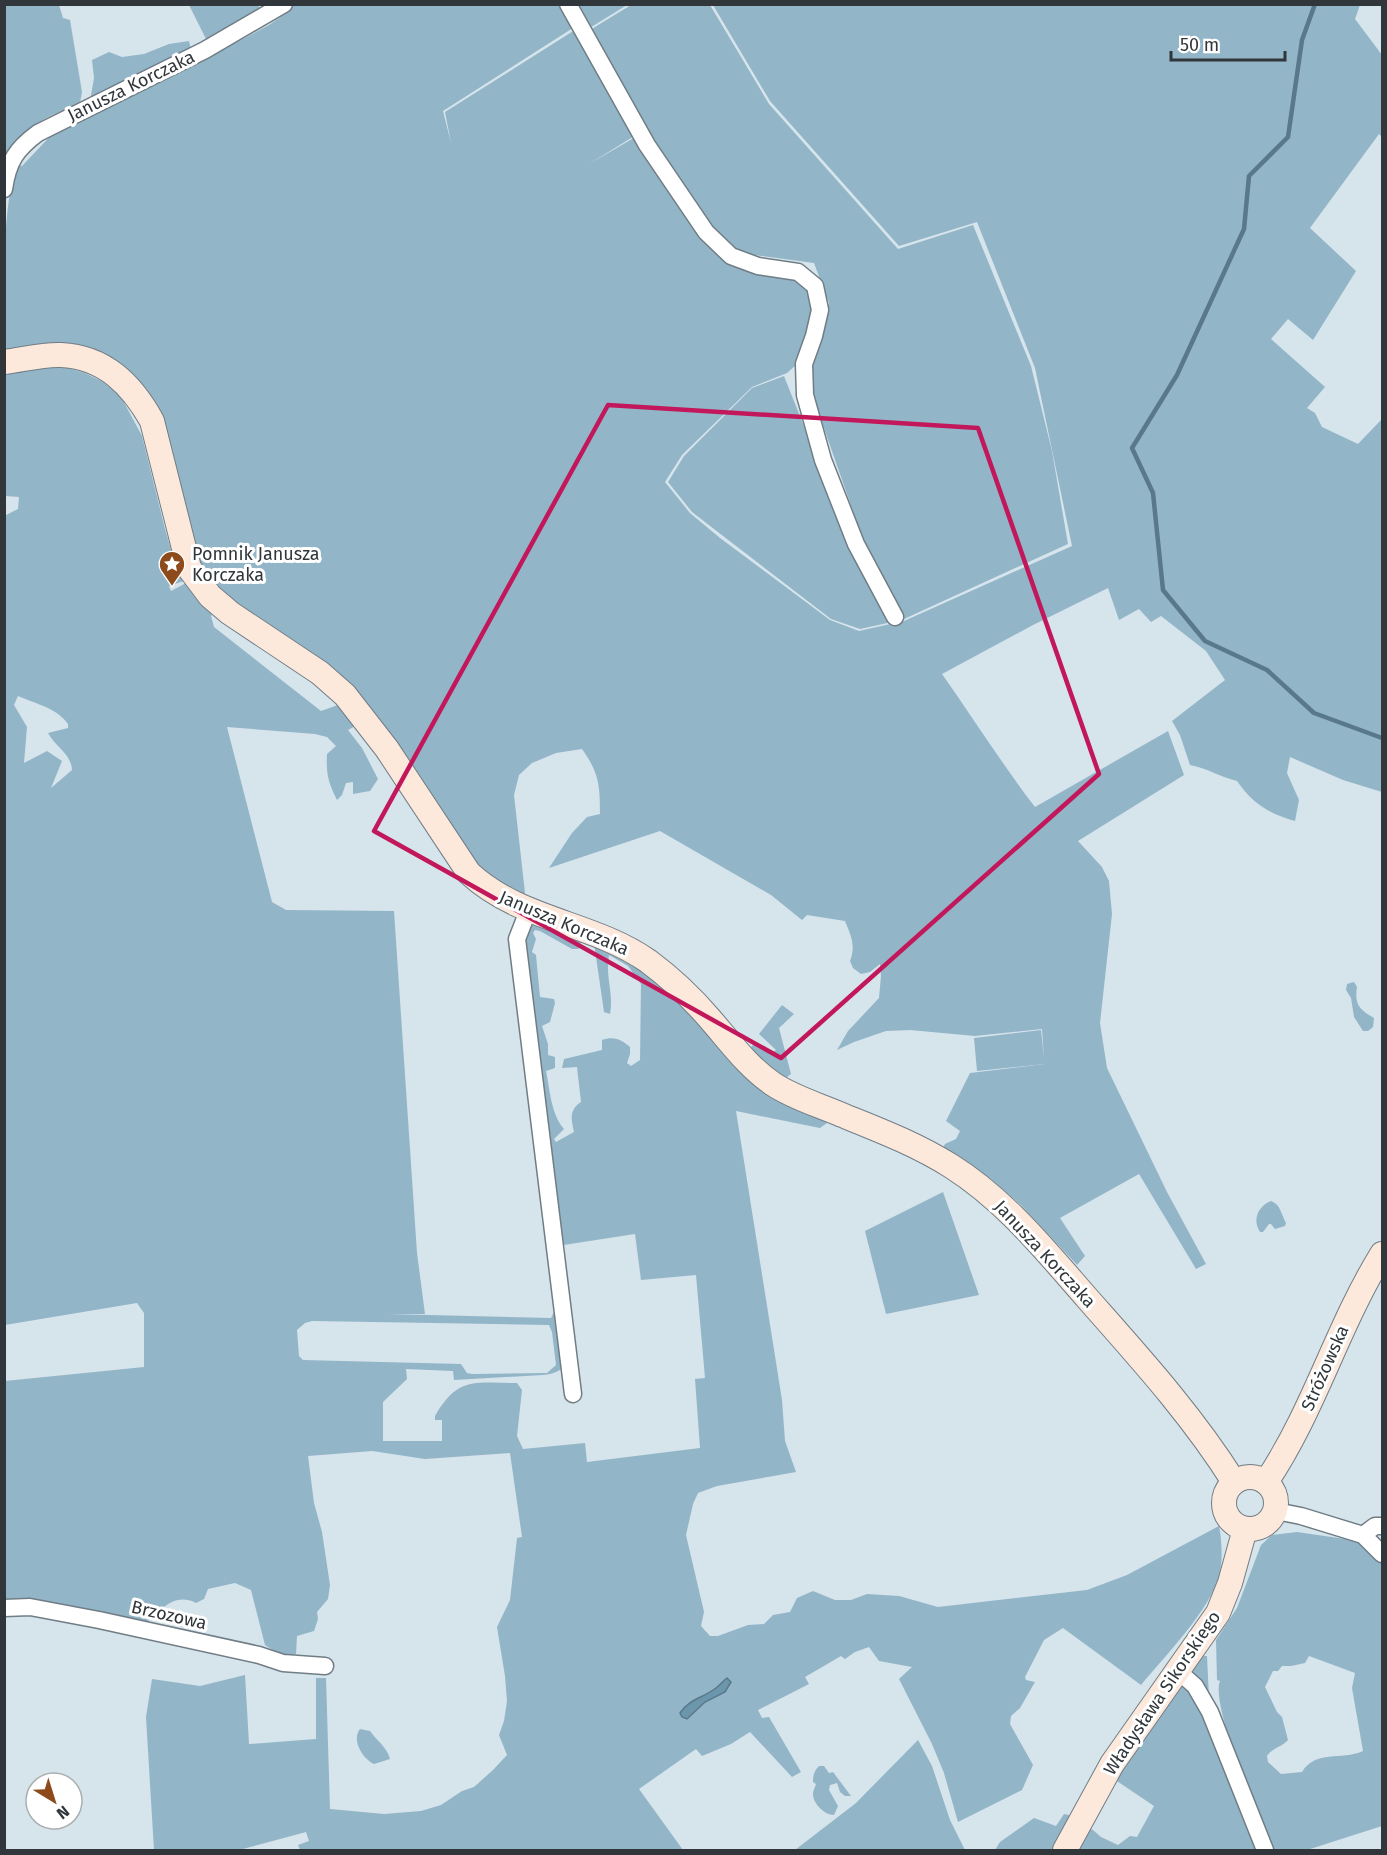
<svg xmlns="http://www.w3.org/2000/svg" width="1387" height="1855" font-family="'Fira Sans',sans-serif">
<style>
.green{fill:#93b5c8;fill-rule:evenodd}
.water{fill:#6b96ac;stroke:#59798a;stroke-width:1.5}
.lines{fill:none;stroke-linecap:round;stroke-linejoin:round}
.stream{stroke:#59798a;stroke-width:4.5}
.street-casing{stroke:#707d85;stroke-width:19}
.secondary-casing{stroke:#707d85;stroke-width:26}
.street{stroke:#fff;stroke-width:16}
.secondary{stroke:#fde8dc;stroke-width:24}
.marked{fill:none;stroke:#c2185b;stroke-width:4.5;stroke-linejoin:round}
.labels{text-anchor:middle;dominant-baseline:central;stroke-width:6;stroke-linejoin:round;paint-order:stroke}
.street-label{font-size:18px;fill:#303639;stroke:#fff}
.poi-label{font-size:18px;fill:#303639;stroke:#fff;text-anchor:start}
</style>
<rect width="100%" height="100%" fill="#d6e4ec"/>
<g class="green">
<path d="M4,5H59L63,18L70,20L82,92L80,103C47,117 19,127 4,162Z"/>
<polygon points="189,5 258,5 260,10 206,39"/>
<path d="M294,5H563L576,26L443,111L451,143L445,112L578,28L636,135L589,164L639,135L716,244L786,274L810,287L815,313L797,364L787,373L752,387L682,455L665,482L690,513L720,538L830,620L859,631L904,621L1072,546L1035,368L977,222L899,246L770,101L713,5H1360L1355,19L1382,55V137L1379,134L1310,228L1356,271L1313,340L1288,319L1271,339L1325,387L1307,408L1315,413L1322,427L1358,444L1382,419V792L1343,780L1290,757L1287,773L1299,800L1295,821C1268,813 1253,804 1237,781C1220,777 1207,768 1190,765L1180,735L1172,721L1225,680L1206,651L1161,616L1151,622L1139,609L1119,620L1108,588L1033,625L942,674C973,718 1002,764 1035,807L1168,731L1184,775L1078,841L1102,867L1109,881L1112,914L1100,1023L1107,1068L1167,1192L1206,1264L1196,1269L1139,1174L1060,1218L1085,1256L1077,1265L1021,1205L991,1179L943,1148L945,1144L956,1139L960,1131L946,1121L970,1073L1045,1064L977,1071L974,1038L1041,1030L1044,1059L1042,1029L975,1036L910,1030L886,1031L854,1042L837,1050L848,1031L879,998L881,976L880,964L870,972L861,974L853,968L850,961C856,945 851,936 845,921L807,915L802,920L771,895L660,831L549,868L572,833L587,817L600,814C600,785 599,773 582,749L556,753L532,763L519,775L514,795L525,893L520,900L473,862L421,780L234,602L210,582L194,557L128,374L5,356C5,295 0,223 16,165L22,166L58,128L184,64L228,47L269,25L285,14Z"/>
<polygon points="573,5 627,5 588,29"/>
<path d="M631,5H710L769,104L898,249L973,225L1031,366L1052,451L1068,544L904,619L869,557L818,411L812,385V363L829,303L814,263L739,253C718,239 702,214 688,193C651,140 622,86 590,30Z"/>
<polygon points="189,41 191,50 90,101 94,78 92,60 109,52 122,57 144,54 169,44"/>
<path d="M38,368H68L85,373L103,382L120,395L142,436L165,529L177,571L184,581L169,586L171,591L186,583L198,601L213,613L211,616L214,627L321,711L338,705L357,725L348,730L362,748L378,779L370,791L353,794V782L346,783L342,795L337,800C328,782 326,774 327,754L336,746L327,737L315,734L227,727L272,902L286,910L394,911L417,1253L425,1314H388L551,1318L555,1310L565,1365C559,1372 553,1374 543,1375L454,1380L453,1371L406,1369L407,1379L383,1402V1441H442V1420H435V1416C458,1376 475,1383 517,1383L522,1390L517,1436L523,1449L585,1443L587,1462L700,1448L695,1379L705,1378L696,1275L641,1280L635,1234L557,1246L521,937L530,922L580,939L581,947L578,949H572L540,931L535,930L533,933L536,939L532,952L536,955L540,997L554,999L555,1003L550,1022L542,1026L548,1044V1055L555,1057V1068L546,1071C550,1090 551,1114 564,1129L554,1139L556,1142L574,1132C571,1119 569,1110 581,1102L577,1067L562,1068L564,1059L602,1050V1040C613,1036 621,1039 630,1047V1054L627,1063L631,1066L640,1060L641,984L628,966L609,955C605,977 614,993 610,1014L604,1012L594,943L630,958L679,1002L720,1049L827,1123L820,1128L736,1111L782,1400L785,1441L796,1472L717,1486L698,1493L693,1504L686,1535L704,1612L701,1626L710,1636H718L748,1625L764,1624L773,1615L790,1612L797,1598L813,1591L835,1600H851L867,1594L899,1596L938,1607L1087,1590L1127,1575L1219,1526C1222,1541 1223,1561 1219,1576C1210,1610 1164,1657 1141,1685L1063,1628L1044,1640L1025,1677L1026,1680L1035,1682L1020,1708L1011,1716L1010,1724L1033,1765L1022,1790L958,1822L944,1773L932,1744L899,1679L912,1667L879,1661L869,1647L855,1652L845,1659L841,1656L805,1677L809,1684L758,1710L762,1718L769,1717L801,1772L792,1777L750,1732L731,1744L702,1756L696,1749L639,1789L683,1850H300L298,1845L309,1841L306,1832L239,1850H154L146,1717L152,1679L200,1686L245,1675L249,1744L316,1739V1678H326L330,1809L384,1814L421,1811L441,1805L462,1791L474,1787L493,1770L507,1755L499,1735L504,1721L507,1701L505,1676L497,1627L510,1600L517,1538L522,1537L510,1453L425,1459L372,1451L308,1456L314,1503L322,1532L330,1585L328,1599L317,1612L318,1619L314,1631L297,1636L296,1654C284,1658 274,1651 265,1645L251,1590L235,1583L208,1589L204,1599L196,1603C174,1592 161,1610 145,1624L5,1601V1381L144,1367V1313L137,1303L5,1325L4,516L18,509L19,497L5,496V375ZM18,696C36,704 57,708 68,724V728L48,733C56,748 71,753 72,770L51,788L62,761L47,751L24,763L27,727L14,705ZM312,1321L549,1325L552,1332L556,1365L547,1373L472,1374L467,1373L461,1364L303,1360L299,1356L297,1330L305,1323Z"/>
<polygon points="784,376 864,578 892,622 860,629 831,619 692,512 668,482 684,456 752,388"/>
<path d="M1354,982L1357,987C1354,1005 1360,1010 1374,1018L1373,1027L1368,1031H1363L1354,1017L1351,998L1346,990L1347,984Z"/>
<path d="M782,1005L794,1014L779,1028L791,1074L786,1078C775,1074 753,1060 751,1047L755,1043L771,1053L776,1050L759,1034Z"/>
<polygon points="943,1192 979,1295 886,1314 865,1231"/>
<path d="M1271,1201C1281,1205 1281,1214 1286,1223L1285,1226L1275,1229L1271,1224H1269L1263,1232H1260C1252,1220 1258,1206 1271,1201Z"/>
<path d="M1297,1532L1359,1541L1382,1563V1826L1307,1850H1271C1260,1821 1210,1705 1220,1681L1217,1680L1216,1640L1237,1608L1261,1545L1272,1535ZM1309,1656L1355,1673L1352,1688L1363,1751C1341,1761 1316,1749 1302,1772L1281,1774L1268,1762L1267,1756C1272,1748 1282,1747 1288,1740L1282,1717L1277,1712L1265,1687L1273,1671H1278L1282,1666H1291L1305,1663Z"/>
<polygon points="1203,1656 1207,1656 1209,1698 1263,1850 1076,1850 1088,1828 1093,1830 1101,1837 1118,1845 1130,1836 1137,1837 1154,1806 1114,1779"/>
<path d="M360,1729L370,1731C377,1741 387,1747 390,1759L374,1764C363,1759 351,1740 360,1729Z"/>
<polygon points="918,1740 932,1766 950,1820 965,1850 795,1850 856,1803"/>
<path d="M819,1766H824L829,1773L833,1772L851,1796H845L840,1792L837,1783L830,1785L829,1790L838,1806L834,1815C825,1815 813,1804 813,1794C813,1791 815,1787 816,1784L813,1782C813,1776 814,1771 819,1766Z"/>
<polygon points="1064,1814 1074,1816 1056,1850 995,1850 1000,1842 1034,1818 1056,1826"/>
</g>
<path class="water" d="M727,1678L731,1682L725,1692L705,1702L687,1719L682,1717L680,1713C689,1699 703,1698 716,1688C720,1685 723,1681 727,1678Z"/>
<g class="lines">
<polyline class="stream" points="1315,4 1302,40 1288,137 1249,176 1244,229 1177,375 1132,448 1153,493 1163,590 1205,641 1267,670 1314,713 1382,738"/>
<g class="street-casing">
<g id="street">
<polyline points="568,4 647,145 706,232 731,256 758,266 798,272 815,286 820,310 814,336 804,364 805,395 823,460 856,544 895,617"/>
<path d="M4,189C8,162 16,149 38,133L205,50L284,4"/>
<polyline points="528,911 517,939 573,1394"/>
<polyline points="1276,1511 1301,1516 1363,1535 1382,1554"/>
<polyline points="1363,1535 1375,1526 1382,1526"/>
<polyline points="4,1608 30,1607 99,1620 259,1655 283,1663 325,1666"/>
<polyline points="1178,1671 1195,1686 1210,1712 1265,1850"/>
</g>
</g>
<g class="secondary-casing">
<g id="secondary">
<path d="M4,362C22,360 43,354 61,355C105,357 132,385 152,421L189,568L210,596L230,613L320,673L345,695L387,749L469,873C521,921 592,922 648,961C671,978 692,998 710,1019C730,1042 748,1067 773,1084C794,1098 819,1105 842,1115C879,1130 916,1144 951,1166C1005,1200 1045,1250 1087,1298C1139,1357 1192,1415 1234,1482"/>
<circle cx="1250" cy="1503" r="26"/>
<path d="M1266,1482C1314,1411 1337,1327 1382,1254"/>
<polyline points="1065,1850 1112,1764 1218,1613 1230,1583 1245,1529"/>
</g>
</g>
<use href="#street" class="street"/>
<use href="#secondary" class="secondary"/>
</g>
<path class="marked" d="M608,405L978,428L1099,774L781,1058L374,831Z"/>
<defs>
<g id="sight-pin" transform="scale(1.35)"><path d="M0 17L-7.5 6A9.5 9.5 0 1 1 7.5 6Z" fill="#8d4a1b" stroke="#fff"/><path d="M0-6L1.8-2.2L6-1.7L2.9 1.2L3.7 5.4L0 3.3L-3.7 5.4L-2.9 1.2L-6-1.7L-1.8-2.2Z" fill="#fff"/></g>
</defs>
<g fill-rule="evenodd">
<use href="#sight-pin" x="172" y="564"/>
</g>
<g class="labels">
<g class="street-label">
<text transform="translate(131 86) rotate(-26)">Janusza Korczaka</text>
<text transform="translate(564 923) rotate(23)">Janusza Korczaka</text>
<text transform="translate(1045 1254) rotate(47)">Janusza Korczaka</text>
<text transform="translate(1325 1368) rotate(-66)">Stróżowska</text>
<text transform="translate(169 1615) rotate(13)">Brzozowa</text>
<text transform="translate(1162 1693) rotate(-56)">Władysława Sikorskiego</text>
</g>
<g class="poi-label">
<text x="192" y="554">Pomnik Janusza<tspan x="192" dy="21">Korczaka</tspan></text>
</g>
</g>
<rect width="1387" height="1855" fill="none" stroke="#303639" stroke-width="12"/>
<g transform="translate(54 1801) rotate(142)"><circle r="28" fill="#ffffff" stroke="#acafb0" stroke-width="1.5"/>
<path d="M0-4.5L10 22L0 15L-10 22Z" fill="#8d4a1b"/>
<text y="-9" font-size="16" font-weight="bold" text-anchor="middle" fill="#303639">N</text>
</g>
<path d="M1171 51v9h114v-9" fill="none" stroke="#303639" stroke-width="3"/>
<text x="1180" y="51" font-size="18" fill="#303639" stroke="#ffffff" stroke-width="4.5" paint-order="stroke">50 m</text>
</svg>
